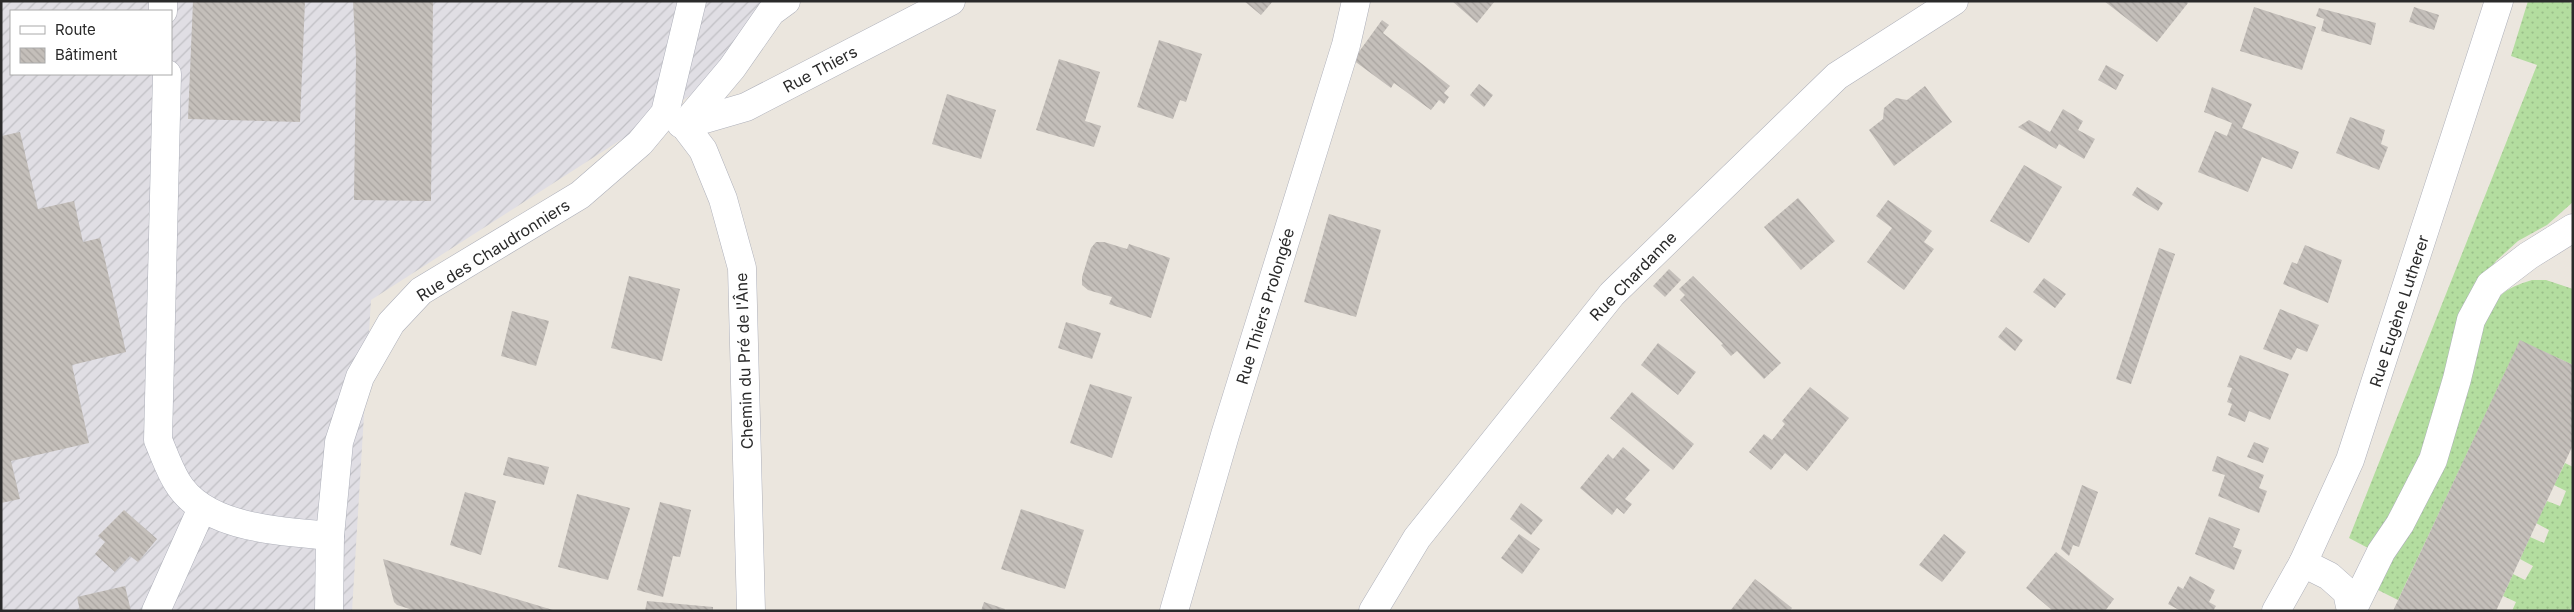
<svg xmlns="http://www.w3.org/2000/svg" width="2574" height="612" font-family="Inter,sans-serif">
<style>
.industrial{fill:url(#industrial-furrows);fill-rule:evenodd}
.grass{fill:url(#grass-dots)}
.building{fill:url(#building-back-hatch)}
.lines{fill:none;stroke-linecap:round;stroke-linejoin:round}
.minor-casing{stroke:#aeb0ba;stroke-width:29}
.minor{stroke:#fff;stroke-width:28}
.labels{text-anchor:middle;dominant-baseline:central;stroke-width:4.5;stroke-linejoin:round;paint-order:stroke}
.street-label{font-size:16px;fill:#2a2a2a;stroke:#fff}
</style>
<defs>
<pattern id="industrial-furrows" width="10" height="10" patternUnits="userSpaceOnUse" patternTransform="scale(1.25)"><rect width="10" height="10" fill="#e0dee4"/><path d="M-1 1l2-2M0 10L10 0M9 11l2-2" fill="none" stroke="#c0bfc4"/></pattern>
<pattern id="grass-dots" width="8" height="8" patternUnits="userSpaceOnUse" patternTransform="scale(1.25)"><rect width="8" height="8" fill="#b3dd9f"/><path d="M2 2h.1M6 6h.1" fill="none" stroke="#9abe89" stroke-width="1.8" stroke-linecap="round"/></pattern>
<pattern id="building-back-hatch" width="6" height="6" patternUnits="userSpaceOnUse" patternTransform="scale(1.25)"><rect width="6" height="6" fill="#c4bfba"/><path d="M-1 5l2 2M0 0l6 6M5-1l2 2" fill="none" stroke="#a9a4a0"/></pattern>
</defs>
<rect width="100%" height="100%" fill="#ebe6de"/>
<path class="industrial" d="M1,1H765L761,50L371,300L352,611H1ZM11,11H171V74H11Z"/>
<g class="grass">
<polygon points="2528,1 2568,1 2573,5 2573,202 2547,225 2518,241 2496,261 2479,283 2417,470 2390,518 2368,548 2349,538 2537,65 2511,56"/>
<path d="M2532,280H2546L2573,289V365L2520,341L2398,600L2374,588L2482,319C2500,295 2502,289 2532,280Z"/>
<polygon points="2565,463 2573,467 2573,600 2570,611 2512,611 2516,602 2503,596 2513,574 2525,580 2533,566 2520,559 2530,537 2544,543 2549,530 2536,523 2547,501 2560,506 2566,491 2554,485"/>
</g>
<g class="building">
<polygon points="193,1 305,1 300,122 188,119"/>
<polygon points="353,1 433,1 431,201 354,200 356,58"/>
<polygon points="1244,1 1273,1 1261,15"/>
<polygon points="1452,1 1495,1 1477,23"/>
<polygon points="2104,1 2186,1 2188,3 2157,42"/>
<polygon points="2254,7 2316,27 2302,70 2240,51"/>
<polygon points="2414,7 2439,15 2434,30 2409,22"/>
<polygon points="2319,8 2376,23 2371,45 2321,31 2324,19 2316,16"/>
<polygon points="1382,20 1389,25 1383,33 1450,86 1444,93 1449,97 1444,104 1439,100 1431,110 1394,83 1391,88 1353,60"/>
<polygon points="1159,40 1202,54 1186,102 1180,100 1173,119 1137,107"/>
<polygon points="1059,59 1100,72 1085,121 1101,126 1094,147 1036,130"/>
<polygon points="2106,65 2124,75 2116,90 2098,80"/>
<polygon points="1479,84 1493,95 1484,107 1470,95"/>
<polygon points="1925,86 1952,122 1894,166 1869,130 1883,119 1884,108 1896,98 1907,100"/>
<polygon points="2212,87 2252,104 2242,128 2299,152 2292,169 2262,157 2248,192 2198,172 2215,131 2227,136 2232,123 2204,112"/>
<polygon points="947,94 996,110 981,159 932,144"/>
<polygon points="2063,109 2083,121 2078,130 2095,139 2084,159 2059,144 2056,149 2018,127 2029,120 2050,132"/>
<polygon points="2350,117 2385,130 2381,144 2388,147 2379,170 2336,153"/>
<polygon points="20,132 38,209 74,201 83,242 100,238 126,352 72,365 89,443 11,461 20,499 1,503 1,136"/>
<polygon points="2024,165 2062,187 2029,243 1990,221"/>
<polygon points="2137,187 2163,203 2158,211 2132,195"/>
<polygon points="1798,198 1835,241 1801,270 1764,227"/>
<polygon points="1888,200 1932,231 1924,242 1934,249 1904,290 1867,262 1892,228 1876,216"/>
<polygon points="1329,214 1381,230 1356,317 1304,302"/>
<polygon points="1096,242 1104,242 1127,249 1129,244 1170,258 1151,318 1109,304 1112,297 1088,290 1082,285 1082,277 1091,248"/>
<polygon points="2305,245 2342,260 2328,303 2283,284 2292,262 2297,264"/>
<polygon points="2159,248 2175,254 2131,384 2116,379"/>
<polygon points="1669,269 1681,280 1665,297 1653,286"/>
<polygon points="629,276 680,289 662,361 611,348"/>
<polygon points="1693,276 1781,363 1764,379 1737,351 1731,356 1721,345 1723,344 1680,300 1685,295 1679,289"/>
<polygon points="2044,278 2066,294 2055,308 2033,292"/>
<polygon points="2280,309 2319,325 2307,352 2297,348 2291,360 2263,349"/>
<polygon points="512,311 549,321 536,366 501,356"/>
<polygon points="1066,322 1101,333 1092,359 1058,348"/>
<polygon points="2006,327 2023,340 2015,351 1998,337"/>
<polygon points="2520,340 2573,365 2573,445 2520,559 2496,611 2393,611"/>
<polygon points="1658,343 1696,372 1678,395 1641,365"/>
<polygon points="2240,355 2289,374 2270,420 2249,411 2245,422 2228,415 2232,404 2227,402 2232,388 2227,387"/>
<polygon points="1090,384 1132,397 1112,458 1070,443"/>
<polygon points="1810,387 1849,418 1807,471 1785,453 1771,470 1749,452 1764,434 1772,440 1785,424 1782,421"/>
<polygon points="1632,392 1694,444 1673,470 1610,418"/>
<polygon points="2254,442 2269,448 2263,463 2247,457"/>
<polygon points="1623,447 1650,470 1625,499 1632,504 1624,514 1617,508 1612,515 1580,488 1608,454 1613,459"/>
<polygon points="2217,456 2264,475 2259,488 2267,491 2259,513 2218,496 2225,475 2212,471"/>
<polygon points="508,457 549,467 544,485 503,475"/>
<polygon points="2082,485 2098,492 2079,547 2073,545 2069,556 2061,549"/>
<polygon points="465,492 496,501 481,555 450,545"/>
<polygon points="577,494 630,508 608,580 558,567"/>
<polygon points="660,502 691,510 680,557 673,556 663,597 637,590"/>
<polygon points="1521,503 1543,520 1531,535 1510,519"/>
<polygon points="1021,509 1084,530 1065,589 1001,569"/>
<polygon points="124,510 157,539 138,562 130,556 115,572 95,554 105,542 98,536"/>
<polygon points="2209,517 2240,529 2233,547 2242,550 2234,570 2195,554"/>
<polygon points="1519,534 1540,549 1522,574 1501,558"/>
<polygon points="1944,534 1966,552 1942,582 1919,565"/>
<polygon points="2056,552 2114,599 2105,611 2053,611 2026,588"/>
<polygon points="383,559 553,610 553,611 416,611 397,605 394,602"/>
<polygon points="2190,576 2215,590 2209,602 2216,606 2213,611 2181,611 2168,604 2178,586 2183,589"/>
<polygon points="1755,579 1792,608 1790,611 1730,611"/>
<polygon points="125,586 131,611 80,611 77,597"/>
<polygon points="647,601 713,607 713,611 645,611"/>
<polygon points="984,602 1005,609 1004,611 981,611"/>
</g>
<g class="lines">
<g class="minor-casing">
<g id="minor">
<polyline points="163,1 163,11"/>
<path d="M167,74L158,440C164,454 169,469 177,482C205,529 281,531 330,536"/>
<polyline points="681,124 684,125 746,107 951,1"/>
<polyline points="2303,563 2329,576 2347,592 2351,611"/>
<polyline points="156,611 202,508"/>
<polyline points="329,611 330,536 339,442 360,377 391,323 421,291 580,195 640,143 665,113 692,1"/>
<polyline points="751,611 742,268 723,199 703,150 684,125 732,68 771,12 786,1"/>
<polyline points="1174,611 1225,435 1346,45 1356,1"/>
<polyline points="1373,611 1417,538 1612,294 1837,76 1954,1"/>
<polyline points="2276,611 2303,563 2350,460 2499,1"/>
<polyline points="2352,611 2381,552 2400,524 2433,460 2457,379 2471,320 2490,285 2528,256 2573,228"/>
</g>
</g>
<use href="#minor" class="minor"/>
</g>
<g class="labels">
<g class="street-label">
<text transform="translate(820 69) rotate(-28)">Rue Thiers</text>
<text transform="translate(493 250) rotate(-32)">Rue des Chaudronniers</text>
<text transform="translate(1633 276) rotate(-46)">Rue Chardanne</text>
<text transform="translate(1265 306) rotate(-73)">Rue Thiers Prolongée</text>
<text transform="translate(2399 311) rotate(-72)">Rue Eugène Lutherer</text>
<text transform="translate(744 361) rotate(-92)">Chemin du Pré de l'Âne</text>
</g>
</g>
<rect width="2574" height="612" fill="none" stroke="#2a2a2a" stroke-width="5"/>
<rect x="10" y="10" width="162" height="65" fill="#ffffff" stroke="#aaaaaa"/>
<rect x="20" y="26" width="25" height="8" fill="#ffffff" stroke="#aaaaaa"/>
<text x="55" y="35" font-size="15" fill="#2a2a2a">Route</text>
<rect x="20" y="48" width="25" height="15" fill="url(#building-back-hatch)" stroke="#aaaaaa"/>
<text x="55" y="60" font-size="15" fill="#2a2a2a">Bâtiment</text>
</svg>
